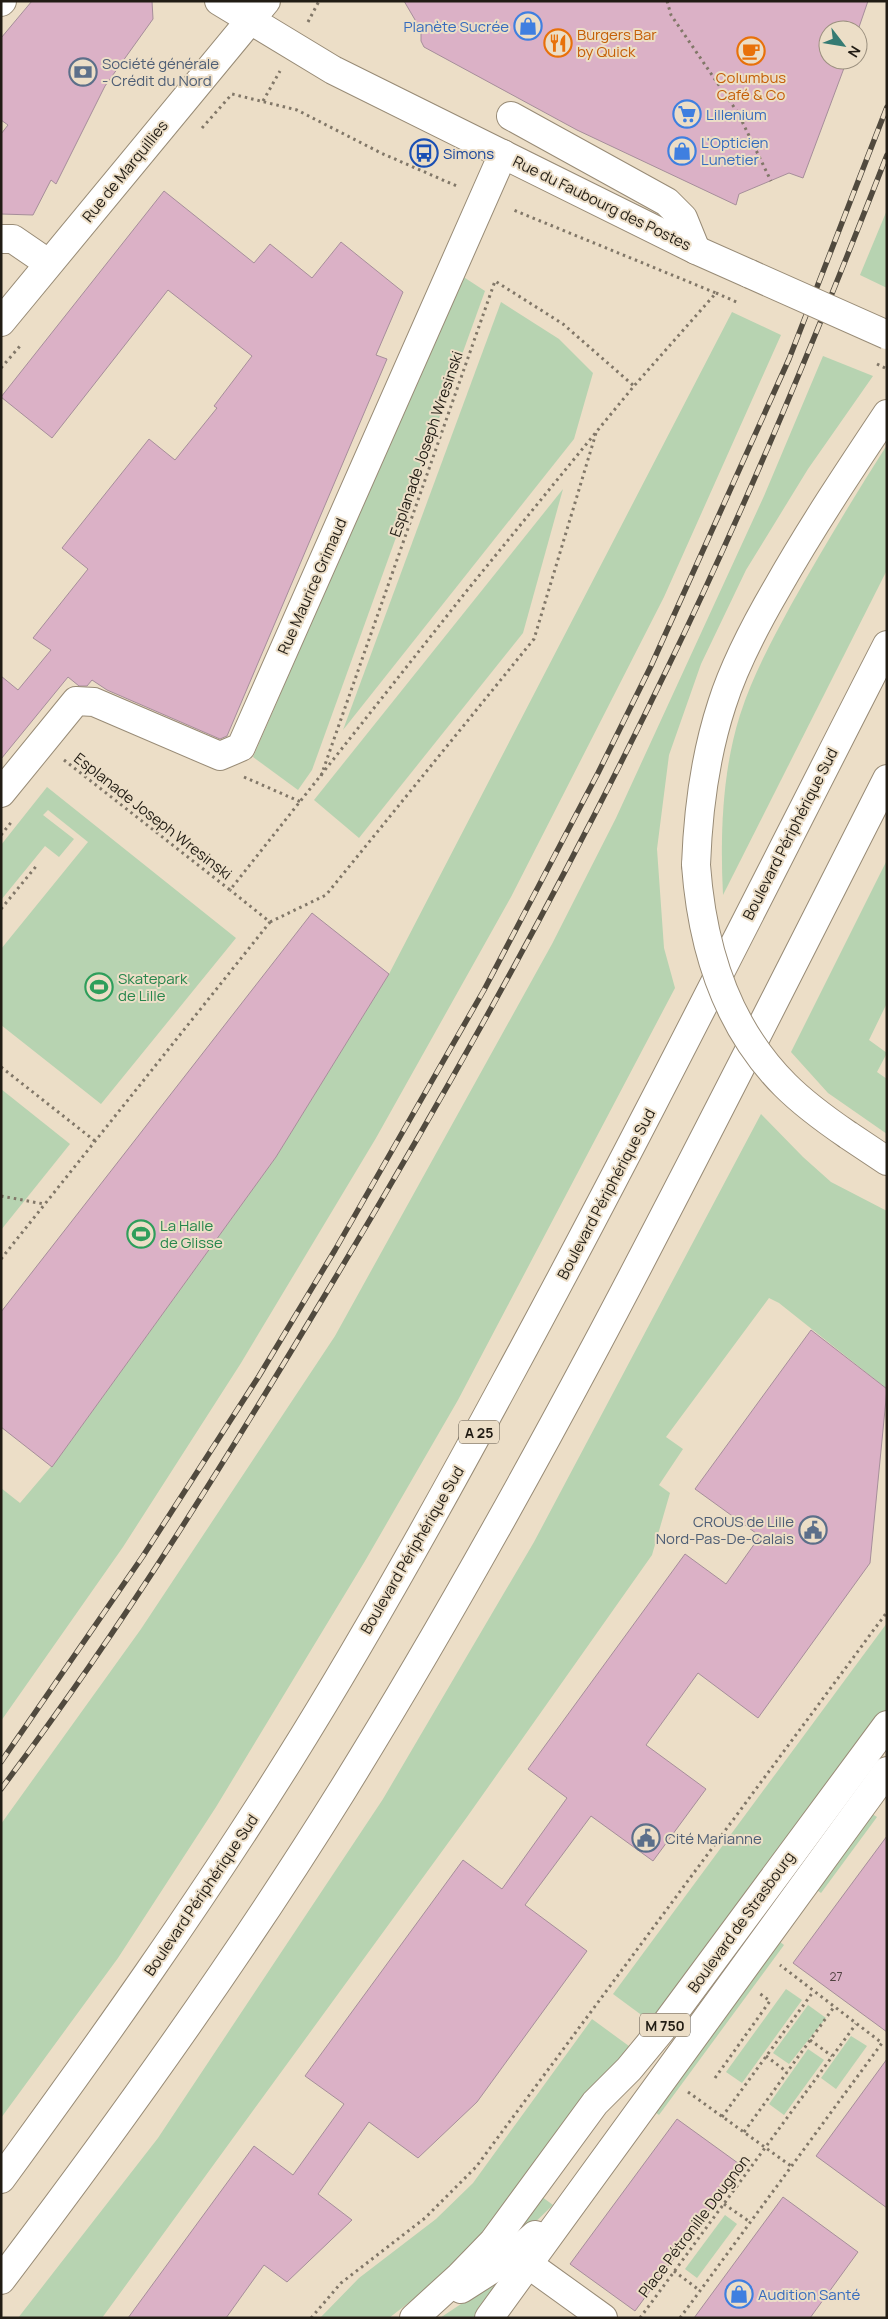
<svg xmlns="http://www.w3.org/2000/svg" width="888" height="2319" font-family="Manrope,sans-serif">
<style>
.green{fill:#b7d3b1}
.building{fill:#dbb1c6;stroke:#a68e9a}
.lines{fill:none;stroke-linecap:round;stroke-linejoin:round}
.minor-casing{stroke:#988b76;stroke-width:30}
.major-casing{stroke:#988b76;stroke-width:30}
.highway-casing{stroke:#988b76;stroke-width:30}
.path{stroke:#817768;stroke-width:3;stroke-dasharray:2.5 4;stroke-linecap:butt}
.minor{stroke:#fff;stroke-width:28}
.major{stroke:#fff;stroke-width:28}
.highway{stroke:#fff;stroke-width:28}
.rail-casing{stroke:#514a3e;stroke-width:5.5}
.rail{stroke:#ecdec7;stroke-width:4;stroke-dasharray:11;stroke-linecap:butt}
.major-bridge-casing{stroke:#988b76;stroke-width:30;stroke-linecap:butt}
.highway-bridge-casing{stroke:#988b76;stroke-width:30;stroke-linecap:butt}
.path-bridge{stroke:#817768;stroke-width:3;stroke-dasharray:2.5 4;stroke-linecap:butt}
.major-bridge{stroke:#fff;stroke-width:28}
.highway-bridge{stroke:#fff;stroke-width:28}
.labels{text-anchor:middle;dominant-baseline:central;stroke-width:4;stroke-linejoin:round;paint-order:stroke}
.number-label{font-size:12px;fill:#504140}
.shield{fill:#ecdec7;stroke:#5e564a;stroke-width:1}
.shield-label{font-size:14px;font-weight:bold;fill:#211c14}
.shop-label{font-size:15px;fill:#366cbe;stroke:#ecdec7;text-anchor:start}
.food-label{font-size:15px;fill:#c56008;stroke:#ecdec7;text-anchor:start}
.service-label{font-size:15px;fill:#4e5e75;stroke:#ecdec7;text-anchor:start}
.transit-label{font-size:15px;fill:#164399;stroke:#ecdec7;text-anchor:start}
.street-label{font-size:15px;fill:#211c14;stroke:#ecdec7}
.leisure-label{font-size:15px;fill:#27864d;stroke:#ecdec7;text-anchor:start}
</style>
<rect width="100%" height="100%" fill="#ecdec7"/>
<g class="green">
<polygon points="887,210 887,288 860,275"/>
<polygon points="462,276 485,291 312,770 298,790 253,757"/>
<polygon points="501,302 559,339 593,373 574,439 343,730"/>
<polygon points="732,312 781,335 664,597 511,897 376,1138 241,1363 123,1547 1,1721 1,1488 20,1503 60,1456 276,1157 389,974"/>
<polygon points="823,356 873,376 808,469 746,570 701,664 669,755 657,849 664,948 675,988 458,1400 365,1561 216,1807 118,1958 1,2118 1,1824 141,1629 335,1336 552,944 616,818 764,496"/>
<path d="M887,445V570L723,895C720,836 722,772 740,715C752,677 772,640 791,605C822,550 853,498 887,445Z"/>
<polygon points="563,489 523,633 359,838 314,800"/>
<polygon points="47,787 236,938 101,1104 1,1025 1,949 88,842 48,810 43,815 74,839 59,857 45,846 1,900 1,845"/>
<polygon points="887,860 887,1003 869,1040 887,1053 877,1072 887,1079 887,1134 828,1093 791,1052"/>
<polygon points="1,1089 70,1144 1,1230"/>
<polygon points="761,1114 803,1157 831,1182 887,1211 887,1389 779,1303 769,1298 666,1437 683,1449 659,1485 670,1493 652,1555 467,1817 102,2318 18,2318 158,2138 383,1799 534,1542"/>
<polygon points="887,1623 887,1712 655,2025 613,1994"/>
<polygon points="869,1812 877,1817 821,1893 813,1887"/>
<polygon points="775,1938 784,1945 659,2115 650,2108"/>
<polygon points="786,1989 802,2000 742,2083 726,2072"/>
<polygon points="808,2005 826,2018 789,2064 773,2053"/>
<polygon points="592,2019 633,2049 498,2221 438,2280 389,2318 320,2318 359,2278 436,2219 473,2183"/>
<polygon points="851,2036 867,2046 836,2089 821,2078"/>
<polygon points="808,2049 824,2060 784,2115 769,2104"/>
<polygon points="538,2194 553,2205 505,2251"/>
<polygon points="725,2215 737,2224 697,2278 685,2269"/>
<polygon points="497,2280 499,2285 475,2318 440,2318"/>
</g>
<g class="building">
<polygon points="32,1 152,1 153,19 105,86 56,184 51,180 33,215 1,214 1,134 8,125 1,120 1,38"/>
<polygon points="404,1 868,1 858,30 828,30 828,60 847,60 803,178 789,173 739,194 736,205 577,130 424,47 421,41 421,30"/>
<polygon points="164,191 254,263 270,244 312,278 341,242 403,292 376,355 387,359 227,736 220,739 107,690 92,680 87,686 79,686 68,677 1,759 1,676 18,690 51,650 33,638 88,569 62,548 149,439 175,460 217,408 214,406 252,356 168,290 52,438 1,397"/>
<polygon points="312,913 389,974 276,1157 52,1467 1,1427 1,1312"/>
<polygon points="811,1330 887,1389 870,1563 758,1718 698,1673 646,1745 706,1789 653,1861 591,1816 525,1905 587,1951 477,2102 418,2158 369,2122 318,2194 352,2220 287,2282 264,2265 226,2318 128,2318 254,2146 293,2175 344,2104 305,2076 463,1860 502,1889 567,1798 528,1769 685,1554 726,1584 760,1536 695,1489"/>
<polygon points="887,1836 887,2032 793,1963"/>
<polygon points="887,2059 887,2208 816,2156"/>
<polygon points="677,2119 742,2166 635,2311 570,2264"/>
<polygon points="783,2197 858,2252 810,2318 694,2318"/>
</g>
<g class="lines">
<g class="minor-casing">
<g id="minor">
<polyline points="1,2 2,1"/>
<polyline points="511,116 667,202 683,218 696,250"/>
<polyline points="1,239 13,239 48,263"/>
<polyline points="1,322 266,1"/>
<polyline points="1,793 76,701 94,702 220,756 241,747 503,154"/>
<polyline points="528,2264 603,2318"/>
</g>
</g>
<g class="major-casing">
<g id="major">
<polyline points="219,1 333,70 696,250 750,274"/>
<polyline points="461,2289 508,2259 535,2235"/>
<polyline points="414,2318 460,2276 493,2242 595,2103 629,2069 662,2029 887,1725"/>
<polyline points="489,2318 887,1771"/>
</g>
</g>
<g class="highway-casing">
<g id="highway">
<path d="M696,865C698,810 705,756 722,704C735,663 756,624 777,588C811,528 849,471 887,414"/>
<polyline points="848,1135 887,1161"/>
<path d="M1,2179C101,2042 199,1904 289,1760C366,1637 437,1509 506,1381C638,1138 761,891 887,645"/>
<path d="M1,2280C121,2122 237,1960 342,1791C544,1465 713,1121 887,779"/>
</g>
</g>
<g class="path">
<polyline points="667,1 671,15 738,113 771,181"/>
<polyline points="308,22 319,1"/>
<polyline points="263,101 280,71"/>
<polyline points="202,128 232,94 297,110 381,153 459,187"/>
<polyline points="1,368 20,346"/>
<polyline points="64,760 230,890 469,588 597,431 634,386 716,293 511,209"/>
<polyline points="321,776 495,281 563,324 634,386"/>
<polyline points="244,777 301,802"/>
<polyline points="1,835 13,820"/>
<polyline points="1,909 38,864"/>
<polyline points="270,922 326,895 534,639 596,433"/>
<polyline points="1,1067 95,1141"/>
<polyline points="1,1196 44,1204"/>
<polyline points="1,1259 270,922 230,890"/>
<polyline points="810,2040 832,2056"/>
<polyline points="766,2056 787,2072"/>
<polyline points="715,2078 770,2001 759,1993"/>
<polyline points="688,2092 791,2166"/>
<polyline points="722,2117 813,1992"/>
<polyline points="744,2132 834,2007"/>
<polyline points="724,2204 750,2222"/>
<polyline points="674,2271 699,2290"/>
<polyline points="311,2318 341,2283 425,2218 476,2167 887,1612"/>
<polyline points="640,2318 856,2024"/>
<polyline points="680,2318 882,2043 780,1965"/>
</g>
<use href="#minor" class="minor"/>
<use href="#major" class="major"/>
<use href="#highway" class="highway"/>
<g class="rail-casing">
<g id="rail">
<polyline points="1,1762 143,1556 259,1376 335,1250 484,990 598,773 651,666 789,359 887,107"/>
<path d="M1,1789C123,1627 230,1454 334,1280C453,1082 566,879 666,671C748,503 819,329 887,155"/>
</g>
</g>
<use href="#rail" class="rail"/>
<g class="major-bridge-casing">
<polyline id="major-bridge" points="750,274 887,335"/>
</g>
<g class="highway-bridge-casing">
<path id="highway-bridge" d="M696,865C702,947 726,1026 785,1085C804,1104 826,1120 848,1135"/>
</g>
<g class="path-bridge">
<polyline points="716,293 739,303"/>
<polyline points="877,364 887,369"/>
</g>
<use href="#major-bridge" class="major-bridge"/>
<use href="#highway-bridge" class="highway-bridge"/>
</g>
<defs>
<g id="shop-ring" transform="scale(1.4375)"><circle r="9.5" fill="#ecdec7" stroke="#3f7fe0" stroke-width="1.5"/><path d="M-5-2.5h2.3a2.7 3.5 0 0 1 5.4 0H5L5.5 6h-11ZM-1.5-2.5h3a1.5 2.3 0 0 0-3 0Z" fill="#3f7fe0"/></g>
<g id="restaurant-ring" transform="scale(1.4375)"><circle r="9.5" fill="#ecdec7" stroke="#e8710a" stroke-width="1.5"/><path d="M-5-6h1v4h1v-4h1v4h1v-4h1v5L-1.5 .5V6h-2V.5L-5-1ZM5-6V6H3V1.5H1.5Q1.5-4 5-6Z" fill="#e8710a"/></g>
<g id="cafe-ring" transform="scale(1.4375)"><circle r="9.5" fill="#ecdec7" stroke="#e8710a" stroke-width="1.5"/><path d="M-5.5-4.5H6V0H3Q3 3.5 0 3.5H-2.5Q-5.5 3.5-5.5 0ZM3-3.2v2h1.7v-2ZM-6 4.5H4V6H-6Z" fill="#e8710a"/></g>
<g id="bank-ring" transform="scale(1.4375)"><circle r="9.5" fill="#ecdec7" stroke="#5c6f8a" stroke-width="1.5"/><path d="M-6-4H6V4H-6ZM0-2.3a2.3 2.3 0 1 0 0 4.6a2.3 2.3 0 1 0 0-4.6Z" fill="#5c6f8a"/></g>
<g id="supermarket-ring" transform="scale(1.4375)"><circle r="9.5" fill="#ecdec7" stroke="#3f7fe0" stroke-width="1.5"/><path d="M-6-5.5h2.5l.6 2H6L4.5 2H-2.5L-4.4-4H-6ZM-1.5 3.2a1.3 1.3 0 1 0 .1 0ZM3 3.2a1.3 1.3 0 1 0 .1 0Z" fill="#3f7fe0"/></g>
<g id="bus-ring" transform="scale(1.4375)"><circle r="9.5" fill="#ecdec7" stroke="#1a4fb4" stroke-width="1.5"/><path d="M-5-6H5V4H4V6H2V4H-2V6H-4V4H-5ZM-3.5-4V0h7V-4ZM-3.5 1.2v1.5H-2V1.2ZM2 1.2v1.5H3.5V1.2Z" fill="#1a4fb4"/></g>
<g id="stadium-ring" transform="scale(1.4375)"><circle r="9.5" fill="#ecdec7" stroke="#2e9e5b" stroke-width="1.5"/><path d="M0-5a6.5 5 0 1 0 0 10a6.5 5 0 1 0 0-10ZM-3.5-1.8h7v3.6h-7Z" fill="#2e9e5b"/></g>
<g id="civic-ring" transform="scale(1.4375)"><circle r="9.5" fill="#ecdec7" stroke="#5c6f8a" stroke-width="1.5"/><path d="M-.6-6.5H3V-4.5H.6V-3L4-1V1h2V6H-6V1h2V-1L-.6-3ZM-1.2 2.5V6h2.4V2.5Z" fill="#5c6f8a"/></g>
</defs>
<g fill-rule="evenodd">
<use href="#shop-ring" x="528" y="26"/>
<use href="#restaurant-ring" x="558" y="43"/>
<use href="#cafe-ring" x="751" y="51"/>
<use href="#bank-ring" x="83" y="72"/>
<use href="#supermarket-ring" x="687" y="114"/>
<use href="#shop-ring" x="682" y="151"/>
<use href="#bus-ring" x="424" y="153"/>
<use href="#stadium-ring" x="99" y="987"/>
<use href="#stadium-ring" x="141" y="1234"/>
<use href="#civic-ring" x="813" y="1530"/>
<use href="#civic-ring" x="646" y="1838"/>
<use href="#shop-ring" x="739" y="2294"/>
</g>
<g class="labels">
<g class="number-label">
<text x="836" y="1976">27</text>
</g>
<g class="shield">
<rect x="459" y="1420.5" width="40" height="23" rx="4"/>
<rect x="640" y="2013.5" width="50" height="23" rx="4"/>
</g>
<g class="shield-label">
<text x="479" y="1432">A 25</text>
<text x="665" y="2025">M 750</text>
</g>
<g class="shop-label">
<text x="509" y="26" text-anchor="end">Planète Sucrée</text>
<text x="706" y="114">Lillenium</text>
<text x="701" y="142">L'Opticien<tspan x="701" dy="17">Lunetier</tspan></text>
<text x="758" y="2294">Audition Santé</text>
</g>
<g class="food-label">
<text x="577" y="34">Burgers Bar<tspan x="577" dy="17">by Quick</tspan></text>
<text x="751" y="77" text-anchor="middle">Columbus<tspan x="751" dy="17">Café &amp; Co</tspan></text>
</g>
<g class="service-label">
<text x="102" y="63">Société générale<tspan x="102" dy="17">- Crédit du Nord</tspan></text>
<text x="794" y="1521" text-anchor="end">CROUS de Lille<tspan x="794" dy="17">Nord-Pas-De-Calais</tspan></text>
<text x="665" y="1838">Cité Marianne</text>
</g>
<g class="transit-label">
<text x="443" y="153">Simons</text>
</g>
<g class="street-label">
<text transform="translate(125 171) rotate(-51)">Rue de Marquillies</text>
<text transform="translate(602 203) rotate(26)">Rue du Faubourg des Postes</text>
<text transform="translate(426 444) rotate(-71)">Esplanade Joseph Wresinski</text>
<text transform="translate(312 586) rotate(-66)">Rue Maurice Grimaud</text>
<text transform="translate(153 816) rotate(38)">Esplanade Joseph Wresinski</text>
<text transform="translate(790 834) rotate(-63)">Boulevard Périphérique Sud</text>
<text transform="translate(606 1194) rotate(-62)">Boulevard Périphérique Sud</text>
<text transform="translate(412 1550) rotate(-60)">Boulevard Périphérique Sud</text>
<text transform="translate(201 1895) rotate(-56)">Boulevard Périphérique Sud</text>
<text transform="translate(741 1922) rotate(-54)">Boulevard de Strasbourg</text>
<text transform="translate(694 2226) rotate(-53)">Place Pétronille Dougnon</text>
</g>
<g class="leisure-label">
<text x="118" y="978">Skatepark<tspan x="118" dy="17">de Lille</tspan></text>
<text x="160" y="1225">La Halle<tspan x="160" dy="17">de Glisse</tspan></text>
</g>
</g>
<rect width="888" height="2319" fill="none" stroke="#211c14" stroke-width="5"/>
<g transform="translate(843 45) rotate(121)"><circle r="24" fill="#ecdec7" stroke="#9b907f"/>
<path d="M0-4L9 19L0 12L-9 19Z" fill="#357b73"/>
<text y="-8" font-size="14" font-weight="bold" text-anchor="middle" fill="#211c14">N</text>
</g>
</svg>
